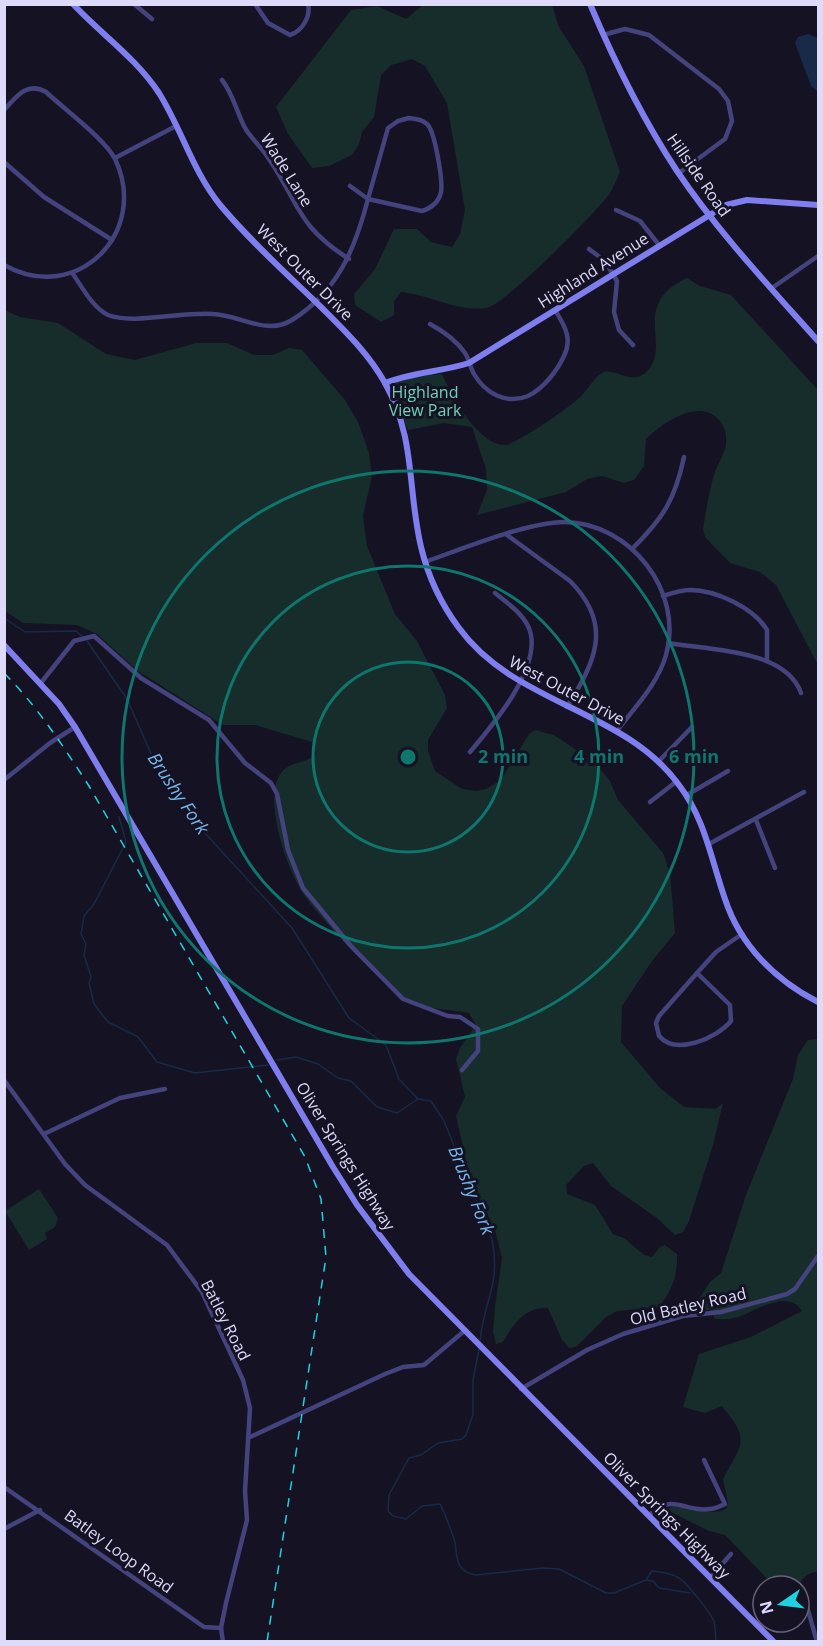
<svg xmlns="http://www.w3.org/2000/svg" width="823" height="1646" font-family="'Open Sans',sans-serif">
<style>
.green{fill:#162d2c}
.water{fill:#172b48}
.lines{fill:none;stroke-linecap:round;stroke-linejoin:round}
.stream{stroke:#172b48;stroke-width:1.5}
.street{stroke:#44437d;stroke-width:4.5}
.secondary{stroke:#7e7eee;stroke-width:6}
.rail{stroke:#1fd2e1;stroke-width:1.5;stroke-dasharray:9 8;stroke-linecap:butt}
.ring{fill:none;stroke:#0f766e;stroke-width:3}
.labels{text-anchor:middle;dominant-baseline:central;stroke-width:6;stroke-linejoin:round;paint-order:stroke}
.street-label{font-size:16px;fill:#dddafa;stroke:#151224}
.park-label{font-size:16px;fill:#6fd1b7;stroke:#151224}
.water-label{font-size:18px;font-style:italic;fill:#76b8ed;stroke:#151224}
.centre{fill:#0f766e;stroke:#151224;stroke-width:3}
.ring-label{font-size:18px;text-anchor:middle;font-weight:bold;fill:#0f766e;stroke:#151224;stroke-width:6;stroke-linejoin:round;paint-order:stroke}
</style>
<rect width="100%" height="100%" fill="#151224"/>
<g class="green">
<path d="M423,5H552L559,27L584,66L620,172C616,180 613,189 608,196C592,216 505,305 486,308C456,312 431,295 401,292L394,301V315L381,322L355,305L354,294L375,269L394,229H417L431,242L452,247L460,234L465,210L447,103L425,66L412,59L391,65L381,75L374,117L362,132L359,144L352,155L329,166L312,168L288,134L276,107L351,10L377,6L406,19Z"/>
<path d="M687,278L700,286L731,295L818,390V665L776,585L760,572L730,563L705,537L703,529C706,511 709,492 714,475C717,465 724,455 726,445C727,436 725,425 718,419C698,398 662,423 646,439L644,466L634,480L624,483L602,476L587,479L566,492L477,515L487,490L486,469L472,427L444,423L408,430L391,389C398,373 427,376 442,374C452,397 479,447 507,445C529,435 558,415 577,400C586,393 593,378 602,373C615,366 633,389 649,369C670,342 631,304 687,278Z"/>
<path d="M4,310L20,317L58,323L106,354L135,360L196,343H227L254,355H273L289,348L302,350L345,400L358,422L369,453L372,476L363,516L367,546L395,614L417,641L445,695L447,708L428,740V751L435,771L462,789L477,791L486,789L501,780L529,734L535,730L554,735L594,762L610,781L618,800L663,853L670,873L675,933L652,961L622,1006L621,1042L660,1088L684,1107L716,1109L723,1103L713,1145L689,1221L683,1232L675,1235L657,1218L611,1186L593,1163L584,1166L566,1185L567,1194L595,1205L613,1234L624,1238L644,1255L652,1257L660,1247L665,1245L677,1254C678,1273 672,1292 659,1307L617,1311L606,1317L576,1347L569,1348L562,1340L548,1308C523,1308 515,1323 503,1342L496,1344L493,1332L495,1307L502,1258L495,1230L470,1178L456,1116L465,1097L456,1059L460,1048L476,1025L469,1013C451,1010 427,1009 411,1002C387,991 320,918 304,895C287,870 262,799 281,773C289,761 307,764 316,754L312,742L255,725H223L138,671L97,634L77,625L23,623L5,611Z"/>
<path d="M818,1039V1574L816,1572C806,1574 802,1578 799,1586H774L725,1535L709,1531L665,1509C685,1500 703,1519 726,1509L728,1503L723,1479C743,1442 750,1440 722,1406L705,1413L683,1407L699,1354L751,1337L802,1311C788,1288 756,1311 738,1317C730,1320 723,1319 715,1319L710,1310L698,1311L693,1308L710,1282L721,1273L746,1195L793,1079L798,1055L808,1040Z"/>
<polygon points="39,1189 58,1218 55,1227 45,1233 47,1239 29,1250 5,1211"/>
</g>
<polygon class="water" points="808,34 818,38 818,92 811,86 795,43 798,37"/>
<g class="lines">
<g class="stream">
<polyline points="4,618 25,632 76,631 83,637"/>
<path d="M87,641L127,699L153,758L203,831L292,928L349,1018L386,1045L399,1079L418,1099L431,1101L444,1121L492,1239C501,1286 484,1299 480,1341"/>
<polyline points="119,817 126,842 94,904 84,916 81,934 86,944 84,955 91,977 89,983 94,1004 108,1022 138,1037 157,1062 195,1073 268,1065"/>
<polyline points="277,1060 296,1057 318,1064 338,1078 351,1081 377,1107 397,1113 418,1099"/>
<path d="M479,1349L473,1380V1414L466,1435L462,1439L438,1443L421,1455L409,1458L389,1495L388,1511L393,1516L406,1519L422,1506L440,1504C442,1507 455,1539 455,1543C458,1560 455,1570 475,1575L543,1568L559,1569L606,1593H614L646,1580L652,1571C661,1572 671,1573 679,1578C685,1581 712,1614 714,1622C716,1628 715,1635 716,1642"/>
<polyline points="646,1580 653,1581 659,1588 690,1593"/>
</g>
<g class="street">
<polyline points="134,4 152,19"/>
<path d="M255,4L268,23L290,35C302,31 311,17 308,4"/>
<polyline points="603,35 625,29 649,35 719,89 728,101 732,121 725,139 679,173"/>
<path d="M222,80C233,94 236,110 244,126C250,138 262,147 269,159C300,205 297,226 349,259"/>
<path d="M4,110C16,97 27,81 46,92C63,108 106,140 115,159C150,232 77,306 4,265"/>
<path d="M409,118C416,119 422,119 427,124C435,131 443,181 441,192C439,202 431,208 422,211L368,199L388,128L398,121Z"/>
<polyline points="115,158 176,126"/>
<polyline points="4,162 44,197 112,240"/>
<polyline points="616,210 640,221 659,245"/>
<polyline points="589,249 605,261 617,281 614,312 619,330 633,345"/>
<path d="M73,274C82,287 93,308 108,315C133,325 184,311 213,314C240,315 267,336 292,320C338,291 355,249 368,199L350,186"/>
<polyline points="772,288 818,256"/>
<path d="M430,324C443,331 456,340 465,353C469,359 470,367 474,374C485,393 506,405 528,396C543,389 557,371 564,356C573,338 564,325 555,310"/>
<path d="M507,535L570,581C614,625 595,662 567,707"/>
<path d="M633,548C663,518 675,500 684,457"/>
<path d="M425,562C461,549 528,522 565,522C630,523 684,591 666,655C658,684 634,708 617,731"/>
<path d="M663,596C672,593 681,590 690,590C716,590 754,608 767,630V659"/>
<path d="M668,643C708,650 786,649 801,693"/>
<polyline points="40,684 74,641 94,636 141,678 209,720 245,763 271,783 277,794 288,850 303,888 351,946 403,999 448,1016 460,1017 478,1029 478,1051 462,1070"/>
<path d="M470,752C493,725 546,663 528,626C521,612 507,603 495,593"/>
<polyline points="659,761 692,727"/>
<polyline points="4,780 50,743 75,727"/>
<polyline points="687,795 728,771"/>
<polyline points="650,802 677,781"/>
<polyline points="756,820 775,868"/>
<polyline points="709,844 804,792"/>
<path d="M697,973L730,1005L731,1021C717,1038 676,1056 659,1036L656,1023L659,1016Z"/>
<polyline points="697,973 716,952 742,934"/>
<polyline points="4,1080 65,1164 85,1185 167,1245 202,1292 243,1380 250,1408 245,1491 247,1520 226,1603 221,1628 223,1642"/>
<polyline points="44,1134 120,1098 165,1089"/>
<polyline points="521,1389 587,1350 623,1334 683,1316 721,1312 787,1294 795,1289 818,1256"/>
<polyline points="248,1438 385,1374 403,1367 424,1365 463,1332"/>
<polyline points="4,1487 204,1627 221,1628"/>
<path d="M649,1515C672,1492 686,1513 710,1509C715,1509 720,1506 725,1504L704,1460"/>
<polyline points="4,1529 40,1510"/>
<polyline points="710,1578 731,1554"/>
<polyline points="804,1596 817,1642"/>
</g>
<g class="secondary">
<path d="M73,4C101,34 136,58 159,93C182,130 193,172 221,206C252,243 288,275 322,308C345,331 369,354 385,383C416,439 407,487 421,547C428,576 441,604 459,628C515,705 624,709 679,785C705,819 711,859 725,899C740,945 775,980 818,1002"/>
<path d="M590,4C615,63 642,118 677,171C718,232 770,287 818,341"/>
<path d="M385,383C412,372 441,372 469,363L726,205L747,200L818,205"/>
<polyline points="4,645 59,704 75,727 333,1167 357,1205 409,1274 774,1642"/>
</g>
<path class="rail" d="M4,673C38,707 63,746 89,786L305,1157L321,1199L326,1257L267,1642"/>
</g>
<g class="ring">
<circle cx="408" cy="757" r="95"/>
<circle cx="408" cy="757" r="191"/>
<circle cx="408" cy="757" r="286"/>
</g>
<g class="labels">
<g class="street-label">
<text transform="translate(287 170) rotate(58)">Wade Lane</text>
<text transform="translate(699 175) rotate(55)">Hillside Road</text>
<text transform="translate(593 270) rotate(-32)">Highland Avenue</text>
<text transform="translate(305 272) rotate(45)">West Outer Drive</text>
<text transform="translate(567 690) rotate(28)">West Outer Drive</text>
<text transform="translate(346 1156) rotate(58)">Oliver Springs Highway</text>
<text transform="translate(688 1306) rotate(-13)">Old Batley Road</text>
<text transform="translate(226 1320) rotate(63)">Batley Road</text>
<text transform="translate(667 1515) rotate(45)">Oliver Springs Highway</text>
<text transform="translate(119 1551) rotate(36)">Batley Loop Road</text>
</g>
<g class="park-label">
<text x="425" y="392">Highland<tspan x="425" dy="18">View Park</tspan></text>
</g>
<g class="water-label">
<text transform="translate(179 793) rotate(56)">Brushy Fork</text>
<text transform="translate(472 1190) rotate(68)">Brushy Fork</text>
</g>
</g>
<circle cx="408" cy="757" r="9" class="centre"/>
<g class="ring-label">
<text x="503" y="763">2 min</text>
<text x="599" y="763">4 min</text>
<text x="694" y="763">6 min</text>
</g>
<rect width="823" height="1646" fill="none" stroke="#dddafa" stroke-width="12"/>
<g transform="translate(781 1604) rotate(256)"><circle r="28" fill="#151224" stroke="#65627a" stroke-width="1.5"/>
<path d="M0-4.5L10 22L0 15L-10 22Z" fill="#1fd2e1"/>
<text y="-9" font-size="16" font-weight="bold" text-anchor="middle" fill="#dddafa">N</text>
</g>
</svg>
